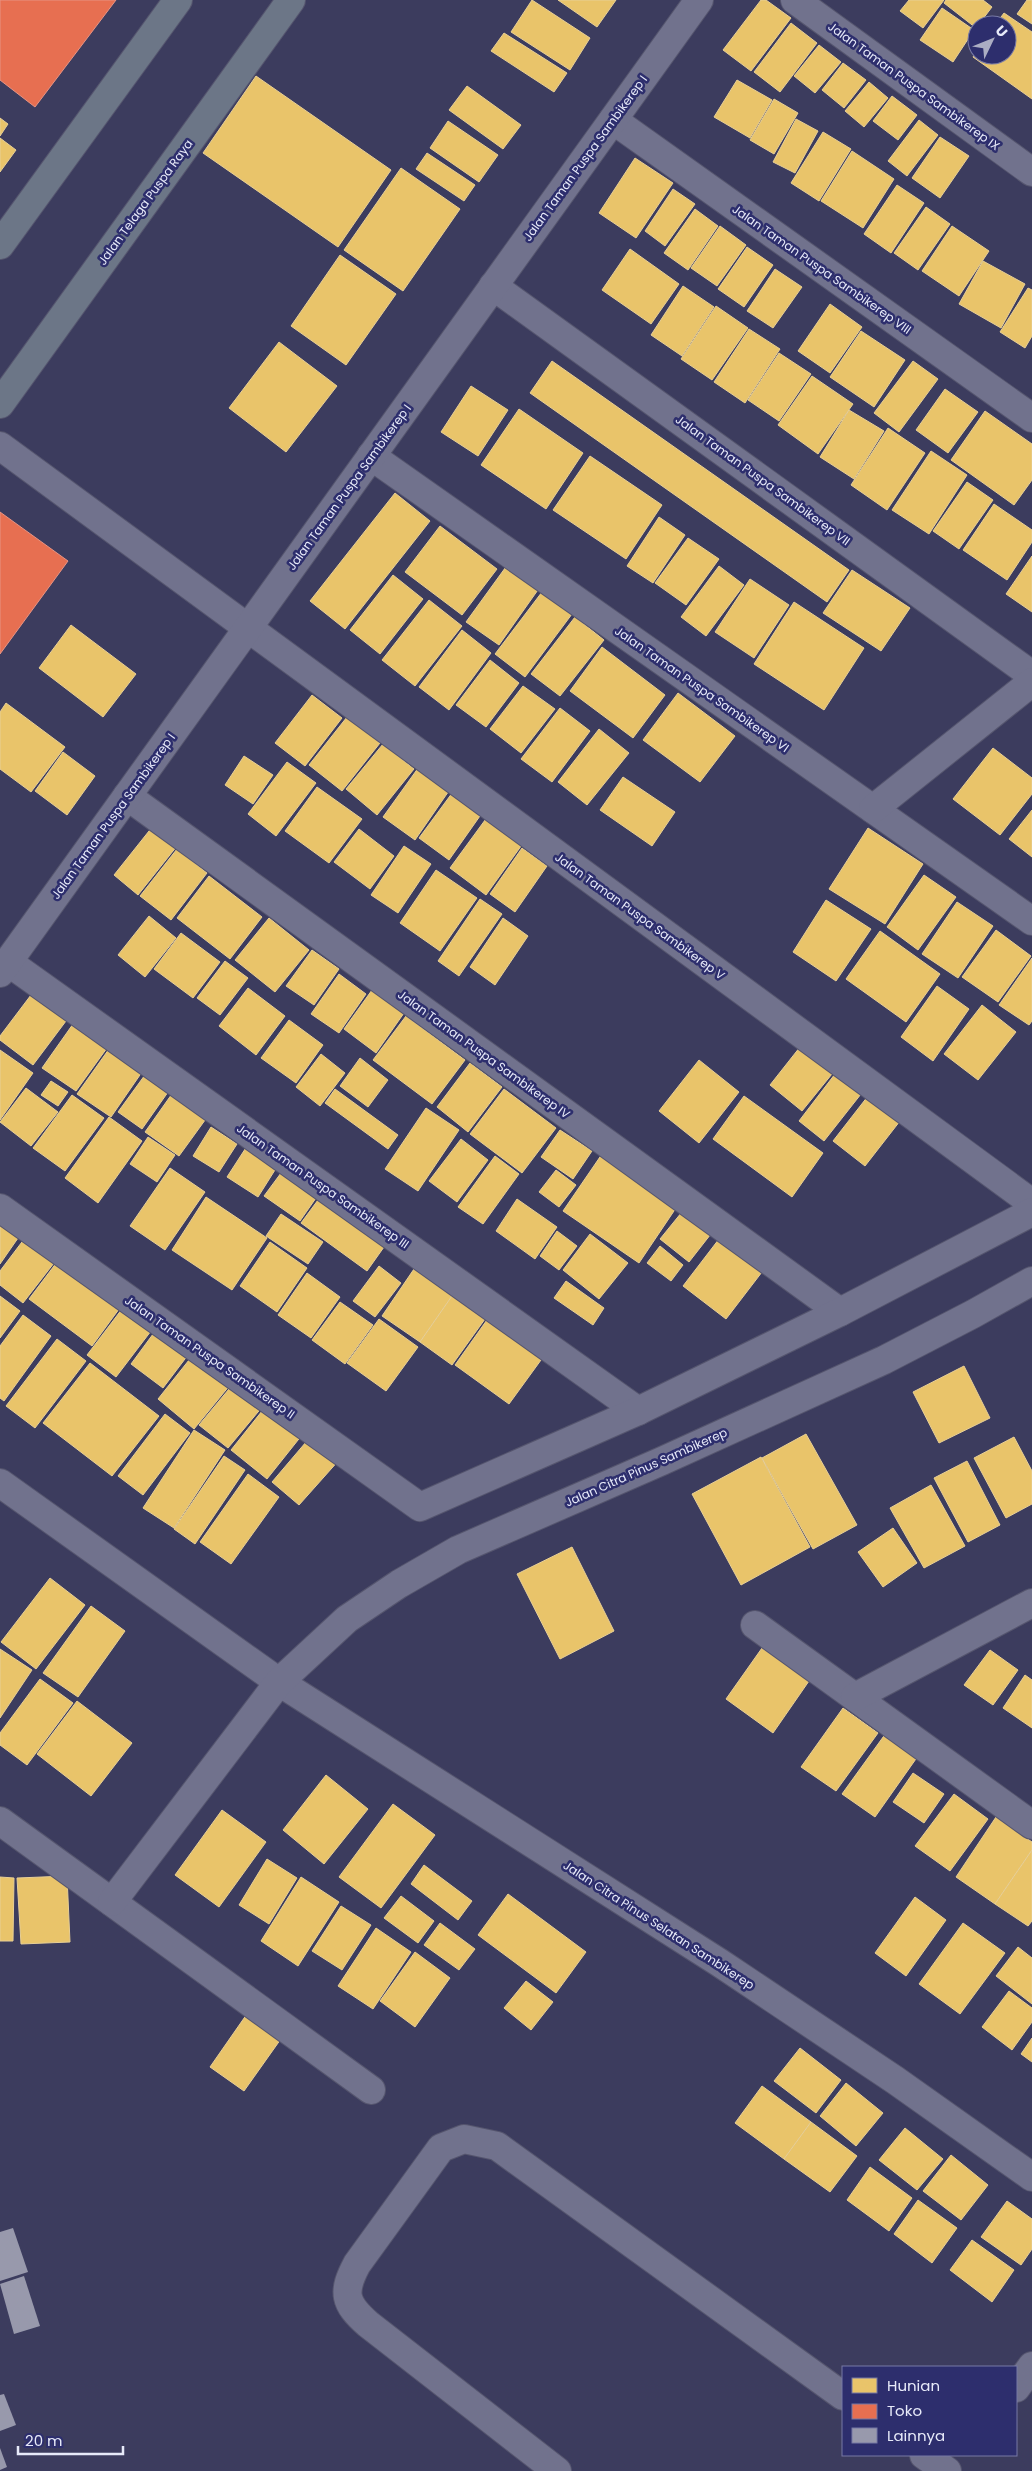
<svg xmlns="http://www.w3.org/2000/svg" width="1032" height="2471" font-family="Poppins,sans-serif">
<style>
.homes{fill:#e9c46a;stroke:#e8cf95}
.shops{fill:#e76f51;stroke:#e79483}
.building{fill:#9899ac}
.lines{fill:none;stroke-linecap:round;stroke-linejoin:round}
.minor-casing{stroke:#55556e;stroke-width:30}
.major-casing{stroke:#55556e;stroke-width:30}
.minor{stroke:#71728d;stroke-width:28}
.major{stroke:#6c7687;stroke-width:28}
.labels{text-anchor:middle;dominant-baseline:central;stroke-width:5;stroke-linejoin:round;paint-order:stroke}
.street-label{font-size:12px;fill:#e7eaf9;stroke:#2d2e6d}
</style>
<rect width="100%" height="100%" fill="#3c3c5e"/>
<g class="homes">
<polygon points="532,0 590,38 570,70 511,32"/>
<polygon points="558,0 616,0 597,27"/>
<polygon points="761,0 766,0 791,18 751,71 723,50"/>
<polygon points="909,0 944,0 923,28 900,11"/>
<polygon points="946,0 983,0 992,7 976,28 944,3"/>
<polygon points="1027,0 1032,0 1032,24 1017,14"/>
<polygon points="942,8 974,30 953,62 920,40"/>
<polygon points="1004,13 1032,32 1032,99 973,57 977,51 977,55 1007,55 1007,25 995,25"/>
<polygon points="791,23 817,43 780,92 754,72"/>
<polygon points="504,33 567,73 554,92 491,51"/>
<polygon points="819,45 841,62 815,93 794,76"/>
<polygon points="843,63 866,80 844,108 822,90"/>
<polygon points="256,76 391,170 338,247 203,153"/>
<polygon points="737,80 772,100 750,138 714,117"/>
<polygon points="869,82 888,98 864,127 845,111"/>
<polygon points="467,86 521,125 503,149 449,110"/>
<polygon points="892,96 917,115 898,140 873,121"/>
<polygon points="774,99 798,113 774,154 750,140"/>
<polygon points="0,118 8,124 0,136"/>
<polygon points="796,119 818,131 795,173 773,162"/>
<polygon points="919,120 938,135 907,176 888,161"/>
<polygon points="448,121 498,155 479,182 430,148"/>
<polygon points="823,132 851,149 819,201 791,183"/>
<polygon points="940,137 969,156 940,198 912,178"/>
<polygon points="0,138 16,150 0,172"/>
<polygon points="852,151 894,179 863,228 821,201"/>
<polygon points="427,153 475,185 464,201 416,169"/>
<polygon points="635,158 673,183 636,238 599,213"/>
<polygon points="401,168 460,209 403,291 344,250"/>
<polygon points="897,185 924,203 891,253 864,234"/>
<polygon points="673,189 695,204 665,246 645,231"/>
<polygon points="926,207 950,224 918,270 894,253"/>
<polygon points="695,209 718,226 688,270 664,253"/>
<polygon points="720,226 746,245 717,286 691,268"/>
<polygon points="952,226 989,251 959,296 922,271"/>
<polygon points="747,247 773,265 744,307 718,289"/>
<polygon points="630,249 679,284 651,324 602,290"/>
<polygon points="340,255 396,294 346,365 291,326"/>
<polygon points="983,261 1025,284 1001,328 959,304"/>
<polygon points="775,269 802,287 773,328 747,311"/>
<polygon points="683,286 714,307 682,356 651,335"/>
<polygon points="1028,288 1032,290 1032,336 1025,348 1000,332"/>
<polygon points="830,304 862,327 830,373 798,351"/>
<polygon points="716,306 748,328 712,380 681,359"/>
<polygon points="749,329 780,349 745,403 714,382"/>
<polygon points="861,331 905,360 874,407 830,377"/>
<polygon points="279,342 337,386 286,452 229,408"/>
<polygon points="779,353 811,374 779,421 748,400"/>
<polygon points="552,361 849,570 827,602 530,393"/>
<polygon points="913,361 938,379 899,432 874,413"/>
<polygon points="812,376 853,404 818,454 778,425"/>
<polygon points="471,386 508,410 478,456 441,432"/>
<polygon points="945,389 978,412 948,453 916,430"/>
<polygon points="519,409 583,453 546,509 481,465"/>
<polygon points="849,410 884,431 854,479 820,457"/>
<polygon points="985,411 1032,444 1032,480 1014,505 951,460"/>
<polygon points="888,428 925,453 887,510 851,485"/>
<polygon points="931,451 967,475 929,534 892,510"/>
<polygon points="590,456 662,505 626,559 553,510"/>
<polygon points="967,482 993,500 959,549 933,531"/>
<polygon points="395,493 430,521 345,629 310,601"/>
<polygon points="994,504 1032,530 1032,542 1007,580 963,550"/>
<polygon points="659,517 685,535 653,583 627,566"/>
<polygon points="440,526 497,569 462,615 405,572"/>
<polygon points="688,538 719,559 686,605 655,583"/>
<polygon points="1032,556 1032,612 1006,594"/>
<polygon points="508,564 540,587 499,645 466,622"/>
<polygon points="719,566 744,585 706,636 681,617"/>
<polygon points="852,570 910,608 881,651 823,613"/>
<polygon points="393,575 423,599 380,654 350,630"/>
<polygon points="750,579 789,605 754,658 715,632"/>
<polygon points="542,592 572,614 525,677 495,654"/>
<polygon points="429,600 462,626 415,686 382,660"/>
<polygon points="794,602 864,648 824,710 754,664"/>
<polygon points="575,617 604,640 560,696 531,674"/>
<polygon points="71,625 136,674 103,717 39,668"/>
<polygon points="462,630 491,653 449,710 419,687"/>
<polygon points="602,647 665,695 633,738 570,691"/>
<polygon points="490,660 519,683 486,727 456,705"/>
<polygon points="523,686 555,709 521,753 490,729"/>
<polygon points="678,693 735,736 700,782 643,740"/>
<polygon points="312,695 342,718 305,766 275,743"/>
<polygon points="6,703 65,747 31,792 0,769 0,712"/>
<polygon points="560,708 590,731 552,782 521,759"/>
<polygon points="347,717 380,743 342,791 309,765"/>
<polygon points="599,729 629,753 587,805 558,782"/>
<polygon points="383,744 414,769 377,815 346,789"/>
<polygon points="993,748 1032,778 1032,794 1000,835 953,799"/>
<polygon points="63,752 95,776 67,815 35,791"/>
<polygon points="244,756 273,775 253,804 225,785"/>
<polygon points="287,762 316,783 276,836 248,814"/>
<polygon points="421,764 453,785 415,840 383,817"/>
<polygon points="623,777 675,812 652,846 600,810"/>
<polygon points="458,785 487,806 449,860 419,838"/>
<polygon points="317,787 362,819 329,863 285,831"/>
<polygon points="1032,810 1032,857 1009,839"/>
<polygon points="488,816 524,842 486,895 450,868"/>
<polygon points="153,826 177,846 138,895 114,875"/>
<polygon points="868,828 923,864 885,924 829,889"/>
<polygon points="359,829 394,856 370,889 334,862"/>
<polygon points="404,846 431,864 398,913 371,895"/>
<polygon points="522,848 547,866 515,912 490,894"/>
<polygon points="177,849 207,873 171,920 140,896"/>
<polygon points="436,870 477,898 440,951 400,923"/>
<polygon points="924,875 956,897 918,950 887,927"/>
<polygon points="209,876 262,917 230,959 177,918"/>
<polygon points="480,899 502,914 459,976 438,961"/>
<polygon points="826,900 871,929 836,981 793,952"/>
<polygon points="957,902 993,926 958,978 922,954"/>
<polygon points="149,916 176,938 145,977 118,955"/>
<polygon points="269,918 309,950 275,992 235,960"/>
<polygon points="503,918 528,936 495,985 470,967"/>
<polygon points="996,930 1031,956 998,1002 962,977"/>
<polygon points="880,931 940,974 906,1022 846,979"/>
<polygon points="181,933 220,962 193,998 154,969"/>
<polygon points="312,950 339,969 314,1005 286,986"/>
<polygon points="1032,958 1032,1021 1029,1025 999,1005"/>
<polygon points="225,961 248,978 220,1015 197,998"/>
<polygon points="339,974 366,994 339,1033 311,1014"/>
<polygon points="937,986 969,1009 933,1061 901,1037"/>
<polygon points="248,988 285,1016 256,1055 219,1026"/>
<polygon points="372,990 404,1013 376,1053 344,1029"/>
<polygon points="34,991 69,1017 33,1065 0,1040 0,1036"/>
<polygon points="982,1005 1016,1032 978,1080 944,1054"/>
<polygon points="406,1016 465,1060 432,1104 373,1060"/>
<polygon points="289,1020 323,1045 296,1083 261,1058"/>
<polygon points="73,1024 107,1048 76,1091 42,1068"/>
<polygon points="800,1047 832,1074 802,1111 770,1085"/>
<polygon points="109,1049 142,1072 111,1117 77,1094"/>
<polygon points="0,1050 33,1073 0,1120"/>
<polygon points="321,1054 345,1073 320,1106 296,1087"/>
<polygon points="360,1058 388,1080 368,1107 340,1086"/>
<polygon points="699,1060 739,1092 699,1143 659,1111"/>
<polygon points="470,1063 502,1087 468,1132 437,1107"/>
<polygon points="150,1068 173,1085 142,1129 118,1112"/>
<polygon points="835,1074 861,1094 824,1141 799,1121"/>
<polygon points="51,1081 68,1092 58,1106 41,1095"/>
<polygon points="26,1088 58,1112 31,1146 0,1122"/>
<polygon points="335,1089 398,1135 388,1149 325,1103"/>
<polygon points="504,1089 556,1128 522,1173 470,1134"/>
<polygon points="174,1091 208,1116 179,1156 145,1132"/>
<polygon points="72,1095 104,1118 65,1171 33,1148"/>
<polygon points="744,1096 823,1153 792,1197 713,1139"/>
<polygon points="868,1096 900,1121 865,1166 833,1141"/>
<polygon points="426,1108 459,1130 418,1191 385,1169"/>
<polygon points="109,1117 142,1141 98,1203 65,1178"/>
<polygon points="211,1127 237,1144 219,1172 193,1156"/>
<polygon points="560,1130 592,1151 573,1179 541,1157"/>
<polygon points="148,1137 175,1155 157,1182 130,1164"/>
<polygon points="461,1139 488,1160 457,1202 429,1181"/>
<polygon points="249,1143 280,1162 258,1197 227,1177"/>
<polygon points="602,1154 678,1205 639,1263 563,1211"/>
<polygon points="495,1156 519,1174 483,1224 458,1207"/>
<polygon points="170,1168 205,1192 165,1250 130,1226"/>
<polygon points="556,1170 576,1185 559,1207 539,1192"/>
<polygon points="281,1173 316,1198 300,1221 264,1196"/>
<polygon points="206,1197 267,1238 232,1290 172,1250"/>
<polygon points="517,1199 557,1227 535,1259 496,1231"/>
<polygon points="318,1200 384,1247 367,1271 301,1223"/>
<polygon points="686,1207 714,1230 689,1262 660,1239"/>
<polygon points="0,1211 25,1228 0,1264"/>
<polygon points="281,1214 323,1242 308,1264 266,1236"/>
<polygon points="31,1230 61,1254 23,1303 0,1285 0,1271"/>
<polygon points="557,1231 577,1246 559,1270 540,1256"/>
<polygon points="590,1234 628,1263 599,1299 563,1270"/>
<polygon points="719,1239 762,1272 726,1319 683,1286"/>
<polygon points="270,1242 307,1268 277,1312 240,1286"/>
<polygon points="660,1246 683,1265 671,1281 647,1263"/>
<polygon points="60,1258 122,1305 92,1346 29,1299"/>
<polygon points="379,1266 401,1283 375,1317 353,1301"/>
<polygon points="414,1269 452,1296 420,1342 382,1316"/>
<polygon points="307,1273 340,1297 311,1338 278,1315"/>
<polygon points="566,1281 604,1308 593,1325 554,1298"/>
<polygon points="0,1296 20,1311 0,1338"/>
<polygon points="452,1296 485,1319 452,1365 420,1342"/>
<polygon points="340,1302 373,1325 345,1364 312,1340"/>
<polygon points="122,1309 151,1331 116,1377 87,1355"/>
<polygon points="494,1310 549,1349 509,1404 455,1365"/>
<polygon points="23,1315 51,1336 4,1401 0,1398 0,1346"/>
<polygon points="379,1319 418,1347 386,1391 347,1363"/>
<polygon points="156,1330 188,1355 163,1388 131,1364"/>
<polygon points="57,1339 86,1361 35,1428 6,1406"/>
<polygon points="193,1355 230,1385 194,1429 158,1399"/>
<polygon points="90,1363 159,1416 112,1476 43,1423"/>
<polygon points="964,1366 990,1418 939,1443 913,1392"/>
<polygon points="234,1383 263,1406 228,1448 199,1425"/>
<polygon points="270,1401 306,1430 267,1479 231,1450"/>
<polygon points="165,1414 190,1433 143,1495 118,1476"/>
<polygon points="194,1430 225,1450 174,1528 143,1508"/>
<polygon points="806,1434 857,1525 813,1549 762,1458"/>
<polygon points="312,1435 340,1459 299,1505 272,1482"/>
<polygon points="1014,1437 1032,1471 1032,1504 1006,1518 974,1458"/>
<polygon points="224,1456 245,1470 195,1544 174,1529"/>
<polygon points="761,1457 810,1547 741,1585 692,1494"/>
<polygon points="967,1461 1000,1525 968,1542 934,1478"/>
<polygon points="248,1474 279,1497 231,1564 200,1542"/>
<polygon points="931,1485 965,1546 924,1568 890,1508"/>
<polygon points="893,1528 917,1563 883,1587 858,1552"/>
<polygon points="572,1547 614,1631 560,1659 517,1574"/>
<polygon points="50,1578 85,1605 36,1669 1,1642"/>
<polygon points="91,1606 125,1631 78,1697 43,1673"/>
<polygon points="762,1648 809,1681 773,1733 726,1699"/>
<polygon points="0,1649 32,1670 0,1718"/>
<polygon points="990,1650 1018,1670 993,1705 964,1685"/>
<polygon points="1025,1675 1032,1680 1032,1728 1003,1708"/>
<polygon points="40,1679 73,1703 27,1765 0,1745 0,1733"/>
<polygon points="77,1701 132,1743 91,1796 37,1754"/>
<polygon points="843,1708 878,1733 836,1791 801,1767"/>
<polygon points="886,1733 918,1756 875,1817 842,1794"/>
<polygon points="913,1773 944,1794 924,1823 893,1802"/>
<polygon points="326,1775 368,1809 324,1864 283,1830"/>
<polygon points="954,1794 988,1819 950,1871 915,1846"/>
<polygon points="393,1804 435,1835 381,1908 339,1877"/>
<polygon points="222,1810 266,1842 219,1907 175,1875"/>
<polygon points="996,1817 1032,1842 1032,1850 995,1904 956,1877"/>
<polygon points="1032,1850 1032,1921 1028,1926 995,1904"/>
<polygon points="267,1859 297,1878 269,1924 239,1905"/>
<polygon points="424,1865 472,1901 458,1920 411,1884"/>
<polygon points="67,1876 70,1942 21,1944 17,1878"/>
<polygon points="0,1877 14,1878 13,1941 0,1941"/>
<polygon points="301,1877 339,1902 298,1966 261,1941"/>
<polygon points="508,1894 586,1952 556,1993 478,1935"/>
<polygon points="401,1896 434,1921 418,1943 384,1918"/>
<polygon points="915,1897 946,1920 906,1976 875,1953"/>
<polygon points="341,1906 371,1925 342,1970 312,1951"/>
<polygon points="440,1923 475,1949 459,1970 424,1945"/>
<polygon points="963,1923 1005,1953 960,2014 919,1984"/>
<polygon points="376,1928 411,1952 373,2009 338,1986"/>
<polygon points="1018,1947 1032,1958 1032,2004 996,1976"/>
<polygon points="415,1952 450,1978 415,2027 380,2001"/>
<polygon points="526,1981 553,2002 531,2030 504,2008"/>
<polygon points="1009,1991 1032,2008 1032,2022 1012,2050 982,2027"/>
<polygon points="249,2011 283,2036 244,2091 210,2067"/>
<polygon points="1032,2038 1032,2062 1021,2054"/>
<polygon points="800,2048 841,2080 816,2113 774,2081"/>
<polygon points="846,2083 883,2113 856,2146 820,2116"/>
<polygon points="762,2086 811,2122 784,2159 735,2123"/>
<polygon points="811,2122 857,2156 830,2192 784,2159"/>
<polygon points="905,2128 943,2159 917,2190 879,2160"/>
<polygon points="951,2155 988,2185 961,2220 923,2191"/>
<polygon points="870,2167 912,2198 889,2231 847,2200"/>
<polygon points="918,2200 957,2228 932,2263 894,2234"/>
<polygon points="1007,2201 1032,2219 1032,2249 1021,2265 981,2237"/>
<polygon points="972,2240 1014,2270 992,2302 950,2270"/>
</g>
<g class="shops">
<polygon points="0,0 116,0 35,107 0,80"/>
<polygon points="0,512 68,561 0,654"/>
</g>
<g class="building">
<polygon points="13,2228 28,2272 0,2281 0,2232"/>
<polygon points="24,2276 40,2326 14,2334 0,2284"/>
<polygon points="4,2394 16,2425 0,2431 0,2395"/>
<polygon points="0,2448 7,2467 0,2470"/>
</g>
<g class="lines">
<g class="minor-casing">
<g id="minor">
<polyline points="795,0 1032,172"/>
<polyline points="613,120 1032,418"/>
<polyline points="493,286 1032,675"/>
<polyline points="0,446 1032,1203"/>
<polyline points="371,456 1032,921"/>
<polyline points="127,796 840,1312"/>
<polyline points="873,809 1032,682"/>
<polyline points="8,962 638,1411"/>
<polyline points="0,973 699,0"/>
<polyline points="0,1208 420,1507 638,1411 840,1312 1032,1212"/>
<polyline points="0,1483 279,1682 720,1963 895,2080 1032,2177"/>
<polyline points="755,1625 1032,1825"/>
<polyline points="855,1697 1032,1603"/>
<polyline points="0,1821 371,2090"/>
<polyline points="112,1902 279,1682 347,1619 399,1584 458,1550 662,1461 884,1360 973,1314 1032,1281"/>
<polyline points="1016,2388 1032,2366"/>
<polyline points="924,2455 947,2471"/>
<path d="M557,2471L368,2324C344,2303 342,2292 357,2264L441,2148L464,2139L497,2146L843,2396"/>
</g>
</g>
<g class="major-casing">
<g id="major">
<polyline points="0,245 178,0"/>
<polyline points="0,404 291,0"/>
</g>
</g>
<use href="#minor" class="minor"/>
<use href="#major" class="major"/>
</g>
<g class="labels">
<g class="street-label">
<text transform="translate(914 86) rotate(36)">Jalan Taman Puspa Sambikerep IX</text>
<text transform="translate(585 158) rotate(-54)">Jalan Taman Puspa Sambikerep I</text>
<text transform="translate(145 202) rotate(-54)">Jalan Telaga Puspa Raya</text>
<text transform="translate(822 269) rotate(35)">Jalan Taman Puspa Sambikerep VIII</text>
<text transform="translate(763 480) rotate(36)">Jalan Taman Puspa Sambikerep VII</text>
<text transform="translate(349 487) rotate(-54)">Jalan Taman Puspa Sambikerep I</text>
<text transform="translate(702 689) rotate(35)">Jalan Taman Puspa Sambikerep VI</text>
<text transform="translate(113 816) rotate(-54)">Jalan Taman Puspa Sambikerep I</text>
<text transform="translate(640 916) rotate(36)">Jalan Taman Puspa Sambikerep V</text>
<text transform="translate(484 1054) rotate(36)">Jalan Taman Puspa Sambikerep IV</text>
<text transform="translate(323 1186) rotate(35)">Jalan Taman Puspa Sambikerep III</text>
<text transform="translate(210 1357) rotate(35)">Jalan Taman Puspa Sambikerep II</text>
<text transform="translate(646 1467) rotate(-24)">Jalan Citra Pinus Sambikerep</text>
<text transform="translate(659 1925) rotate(33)">Jalan Citra Pinus Selatan Sambikerep</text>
</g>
</g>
<rect x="842" y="2366" width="175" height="90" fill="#2d2e6d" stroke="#7779a5"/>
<rect x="852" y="2378" width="25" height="15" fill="#e9c46a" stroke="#7779a5"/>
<text x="887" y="2391" font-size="15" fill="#e7eaf9">Hunian</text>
<rect x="852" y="2404" width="25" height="15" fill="#e76f51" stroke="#7779a5"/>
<text x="887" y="2416" font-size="15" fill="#e7eaf9">Toko</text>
<rect x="852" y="2428" width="25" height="15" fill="#9899ac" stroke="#7779a5"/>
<text x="887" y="2441" font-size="15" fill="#e7eaf9">Lainnya</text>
<g transform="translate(992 40) rotate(47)"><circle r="24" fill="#2d2e6d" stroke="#7779a5"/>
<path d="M0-4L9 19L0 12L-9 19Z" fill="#abadc3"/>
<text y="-8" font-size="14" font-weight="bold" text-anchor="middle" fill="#e7eaf9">U</text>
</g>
<path d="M18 2446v8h105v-8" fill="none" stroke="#e7eaf9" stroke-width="2.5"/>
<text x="25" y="2446" font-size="15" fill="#e7eaf9" stroke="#2d2e6d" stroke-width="4" paint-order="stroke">20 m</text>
</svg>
